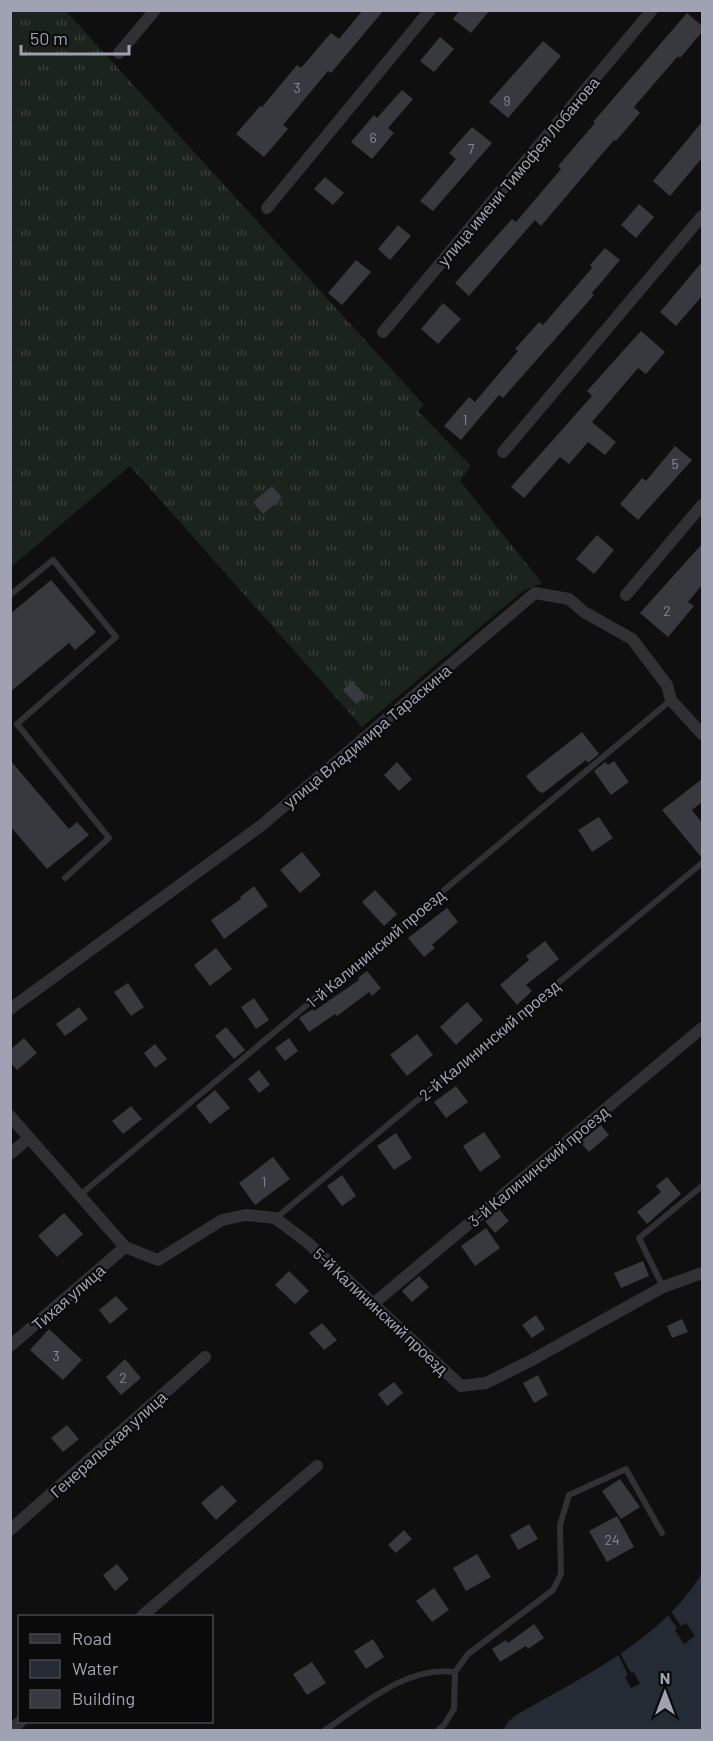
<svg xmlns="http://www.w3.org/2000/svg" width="713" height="1741" font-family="Barlow,sans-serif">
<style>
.grass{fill:url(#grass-tufts)}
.water{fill:#252b34}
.pier{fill:#0f0f10}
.building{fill:#38393e}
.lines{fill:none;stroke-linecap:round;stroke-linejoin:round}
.lane{stroke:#303035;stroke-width:6}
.street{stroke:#303035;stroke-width:12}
.labels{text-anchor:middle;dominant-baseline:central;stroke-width:4.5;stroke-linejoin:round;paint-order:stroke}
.number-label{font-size:14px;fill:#858895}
.street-label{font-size:16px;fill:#9fa2b2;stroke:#0a0a0b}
</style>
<defs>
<pattern id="grass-tufts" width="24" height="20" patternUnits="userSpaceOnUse" patternTransform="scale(1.5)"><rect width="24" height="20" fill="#1b231d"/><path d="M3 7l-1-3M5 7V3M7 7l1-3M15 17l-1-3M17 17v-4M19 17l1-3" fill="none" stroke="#39403b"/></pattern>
</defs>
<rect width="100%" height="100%" fill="#0f0f10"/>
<polygon class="grass" points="11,11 66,11 424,405 418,411 471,466 460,481 542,583 523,591 362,727 130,466 11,567"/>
<path class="water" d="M702,1573V1730H503L509,1721L516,1715C581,1678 663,1639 702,1573Z"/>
<g class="pier">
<polygon points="671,1611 681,1626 686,1623 695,1636 684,1644 675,1630 677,1628 667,1614"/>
<polygon points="620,1653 631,1673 634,1672 640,1684 631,1688 625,1677 628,1675 618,1654"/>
</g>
<g class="building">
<polygon points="363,10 384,10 331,73 328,71 283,125 288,129 264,157 236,134 260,106 262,107 297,65 301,68 331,33 339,39"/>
<polygon points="460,10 490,10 471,33 453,19"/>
<polygon points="687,13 702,26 702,32 680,58 678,56 634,107 640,113 616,141 614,140 541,226 535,220 469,296 455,283 512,219 516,222 561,169 558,166 595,123 593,122"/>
<polygon points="440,37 454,49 434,72 420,61"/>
<polygon points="543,41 561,56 508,118 489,102"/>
<polygon points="402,90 413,99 388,128 394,133 372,159 351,142 374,115 377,118"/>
<polygon points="702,122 702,158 670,196 653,181"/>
<polygon points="472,127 492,143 433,211 420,201 456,159 449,153"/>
<polygon points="325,177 344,193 333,205 314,189"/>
<polygon points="639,204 654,217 636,238 621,225"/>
<polygon points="398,225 411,236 390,260 378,249"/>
<polygon points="605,248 620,260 592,293 594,295 503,398 499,395 461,440 444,426 469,397 475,402 518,351 515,349 539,322 543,325 592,268 590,265"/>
<polygon points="356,260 371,272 342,305 328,293"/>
<polygon points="702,262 702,296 676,326 660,312"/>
<polygon points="443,303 461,319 438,344 421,329"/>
<polygon points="641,331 665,352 646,374 638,368 592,422 616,442 605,455 588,442 569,464 560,457 524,498 511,487 592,396 587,391"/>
<polygon points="675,446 692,460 638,520 620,504 642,478 646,481"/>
<polygon points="272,486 282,498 263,514 253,502"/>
<polygon points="597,535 614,550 594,574 576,559"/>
<polygon points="702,544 702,585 688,602 694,606 668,637 640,613"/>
<polygon points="51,580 96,632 75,650 69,643 10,692 10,614"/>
<polygon points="352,681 366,696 356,704 343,690"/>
<polygon points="582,732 599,754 588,763 586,760 543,793 538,791 526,776"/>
<polygon points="10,760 69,829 77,822 89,835 47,869 10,826"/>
<polygon points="614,761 629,782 611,795 594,771 605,762 608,765"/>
<polygon points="397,762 412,779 399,791 384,775"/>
<polygon points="702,779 702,802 692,810 702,823 702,858 662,810"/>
<polygon points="599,817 613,838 592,852 578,830"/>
<polygon points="302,852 321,875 300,893 280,870"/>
<polygon points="254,886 268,906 224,939 211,920 241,899 240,897"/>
<polygon points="375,890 397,914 384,926 362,902"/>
<polygon points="447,908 458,922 432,945 435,948 424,957 408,938"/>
<polygon points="545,941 559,959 526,985 532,991 517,1005 500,985 529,960 526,956"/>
<polygon points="216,948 232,969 210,986 194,965"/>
<polygon points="367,971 381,988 372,996 369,992 337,1016 335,1014 309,1032 299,1018 313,1009 314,1011 359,980 358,978"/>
<polygon points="128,983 144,1007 131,1016 114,992"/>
<polygon points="254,998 269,1020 256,1029 241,1007"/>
<polygon points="467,1002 483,1020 456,1045 440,1027"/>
<polygon points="79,1007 88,1019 65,1036 56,1024"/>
<polygon points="226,1027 245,1050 234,1059 215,1036"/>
<polygon points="417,1034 433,1055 407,1076 390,1055"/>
<polygon points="24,1038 37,1053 17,1070 10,1062 10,1050"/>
<polygon points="289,1038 298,1051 285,1061 275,1048"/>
<polygon points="155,1044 167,1059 155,1068 144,1053"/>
<polygon points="259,1070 270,1085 259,1093 248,1079"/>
<polygon points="456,1086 468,1102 446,1118 434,1102"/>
<polygon points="215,1090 230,1108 210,1124 196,1106"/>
<polygon points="131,1106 142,1119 123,1134 112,1121"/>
<polygon points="601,1125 609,1135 589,1152 580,1142"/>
<polygon points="484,1132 501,1157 480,1172 463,1146"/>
<polygon points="396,1133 412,1158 394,1170 377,1146"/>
<polygon points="273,1157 290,1179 255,1205 239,1183"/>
<polygon points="342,1175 356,1196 342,1206 327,1186"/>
<polygon points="667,1177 681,1194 647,1224 637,1212 661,1192 656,1186"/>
<polygon points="499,1209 509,1221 495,1233 485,1221"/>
<polygon points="64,1213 83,1234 57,1257 38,1236"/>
<polygon points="486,1228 500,1248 475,1266 461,1246"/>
<polygon points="643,1261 649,1276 621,1288 614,1273"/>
<polygon points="289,1271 309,1291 295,1304 275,1285"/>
<polygon points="419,1276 429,1287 412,1302 402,1291"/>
<polygon points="116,1296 128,1309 110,1324 99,1310"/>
<polygon points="536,1315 545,1329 532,1338 522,1325"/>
<polygon points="682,1319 688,1332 672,1338 667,1326"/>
<polygon points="322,1323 337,1340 324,1350 309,1333"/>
<polygon points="49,1329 82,1360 63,1380 30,1350"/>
<polygon points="125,1359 141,1378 121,1395 106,1377"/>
<polygon points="538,1375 548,1395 534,1403 523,1383"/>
<polygon points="394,1382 403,1393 387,1406 378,1394"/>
<polygon points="67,1425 79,1439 63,1452 51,1438"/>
<polygon points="620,1479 640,1507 621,1519 602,1491"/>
<polygon points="222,1485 237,1501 216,1520 201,1503"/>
<polygon points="617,1516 634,1547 607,1562 589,1531"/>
<polygon points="529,1524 538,1539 518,1550 510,1535"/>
<polygon points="404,1530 412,1539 396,1553 388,1545"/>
<polygon points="477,1554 491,1577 466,1591 453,1568"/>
<polygon points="117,1564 129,1579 115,1591 103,1575"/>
<polygon points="434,1588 449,1610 432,1622 416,1601"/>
<polygon points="534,1624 544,1638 528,1649 526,1646 500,1662 492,1649 506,1640 508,1643"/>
<polygon points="373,1639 384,1657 366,1669 354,1651"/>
<polygon points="312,1662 326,1683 307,1695 293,1674"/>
</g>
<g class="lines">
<g class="lane">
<polyline points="10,595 53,560 116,637 17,724 109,838 65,878"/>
<polyline points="80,1195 671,700"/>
<polyline points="276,1218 702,863"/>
<polyline points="663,1287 639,1238 702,1186"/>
<path d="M325,1730C363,1705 407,1665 455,1672"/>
<polyline points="438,1730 444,1725 454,1709 455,1672 468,1654 553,1590 561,1574 560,1525 569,1495 626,1469 662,1533"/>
</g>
<g class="street">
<polyline points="119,53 155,10"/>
<polyline points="267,208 430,10"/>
<polyline points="383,332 652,10"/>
<polyline points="503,452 702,216"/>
<polyline points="626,595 702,505"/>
<polyline points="10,1009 262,825 535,593 569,599 584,612 632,639 667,685 671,700 702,734"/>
<polyline points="10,1116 125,1247 158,1260 222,1220 246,1215 275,1218 307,1242 461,1386 486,1383 530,1361 663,1287 702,1273"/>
<polyline points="10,1154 29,1138"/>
<polyline points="373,1304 702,1028"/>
<polyline points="10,1346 125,1247"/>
<polyline points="10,1530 205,1357"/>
<polyline points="142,1616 317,1466"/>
<polyline points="10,1730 20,1722"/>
</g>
</g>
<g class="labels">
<g class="number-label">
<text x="297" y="87">3</text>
<text x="507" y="100">9</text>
<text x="373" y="137">6</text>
<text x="471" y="148">7</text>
<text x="465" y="419">1</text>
<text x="675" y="463">5</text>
<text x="667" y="610">2</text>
<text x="264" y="1181">1</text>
<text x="56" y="1355">3</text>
<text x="123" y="1377">2</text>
<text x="612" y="1539">24</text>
</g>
<g class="street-label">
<text transform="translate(518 171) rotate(-50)">улица имени Тимофея Лобанова</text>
<text transform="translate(367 736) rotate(-40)">улица Владимира Тараскина</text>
<text transform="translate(375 948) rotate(-40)">1-й Калининский проезд</text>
<text transform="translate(489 1040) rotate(-40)">2-й Калининский проезд</text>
<text transform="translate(538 1166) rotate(-40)">3-й Калининский проезд</text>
<text transform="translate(68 1297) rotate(-41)">Тихая улица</text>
<text transform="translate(381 1311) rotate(43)">5-й Калининский проезд</text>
<text transform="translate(108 1444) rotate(-42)">Генеральская улица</text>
</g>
</g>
<rect width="713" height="1741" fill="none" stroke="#9fa2b2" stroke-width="24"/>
<rect x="18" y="1615" width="195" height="108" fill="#0a0a0b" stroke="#46474e" stroke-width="1.5"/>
<rect x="30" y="1634" width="30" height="9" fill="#303035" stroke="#46474e" stroke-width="1.5"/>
<text x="72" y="1645" font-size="18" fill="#9fa2b2">Road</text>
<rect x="30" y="1660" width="30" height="18" fill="#252b34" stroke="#46474e" stroke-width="1.5"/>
<text x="72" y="1675" font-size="18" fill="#9fa2b2">Water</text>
<rect x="30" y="1690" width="30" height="18" fill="#38393e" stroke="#46474e" stroke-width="1.5"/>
<text x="72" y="1705" font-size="18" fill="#9fa2b2">Building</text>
<g transform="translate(665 1693)" stroke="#0a0a0b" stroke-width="4.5" paint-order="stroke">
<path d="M0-4.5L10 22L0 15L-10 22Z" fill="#9fa2b2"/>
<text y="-9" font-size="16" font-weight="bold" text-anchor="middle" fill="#9fa2b2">N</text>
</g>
<path d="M21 45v9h108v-9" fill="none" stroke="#9fa2b2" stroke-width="3"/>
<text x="30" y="45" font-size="18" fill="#9fa2b2" stroke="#0a0a0b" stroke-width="4.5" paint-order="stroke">50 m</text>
</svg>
